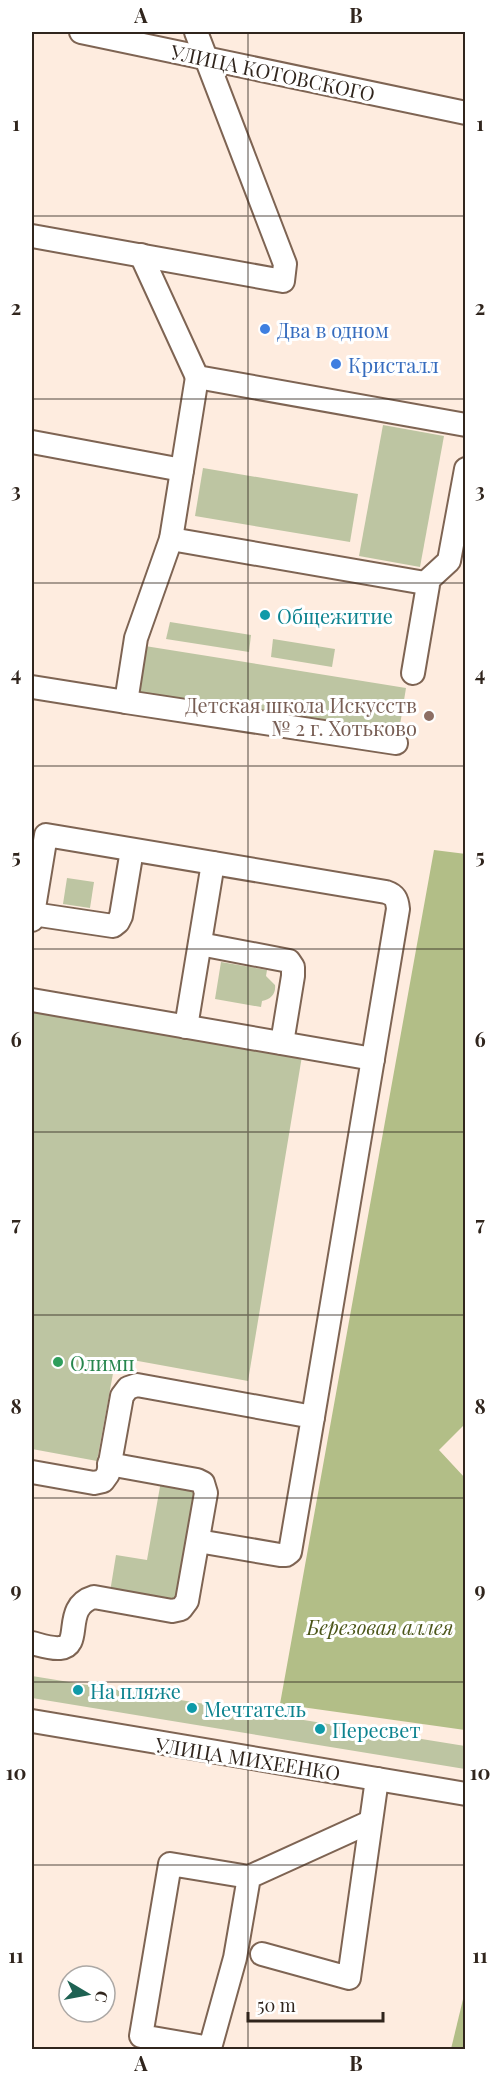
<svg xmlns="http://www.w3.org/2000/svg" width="497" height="2081" font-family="'Playfair Display',serif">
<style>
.green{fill:#bdc5a2}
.forest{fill:#b2be87}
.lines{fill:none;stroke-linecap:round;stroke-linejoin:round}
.minor-casing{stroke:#7e6453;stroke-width:26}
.minor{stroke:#fff;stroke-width:22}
.grid{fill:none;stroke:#30251d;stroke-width:1.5;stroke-opacity:0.55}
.shop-dot{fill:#3f7fe0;stroke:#fff;stroke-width:2}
.culture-dot{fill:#0f9aa8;stroke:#fff;stroke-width:2}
.education-dot{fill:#8d6e63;stroke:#fff;stroke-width:2}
.leisure-dot{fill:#2e9e5b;stroke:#fff;stroke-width:2}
.labels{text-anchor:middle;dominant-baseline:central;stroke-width:6;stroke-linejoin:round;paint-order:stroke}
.street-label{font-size:20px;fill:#30251d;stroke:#fff}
.shop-label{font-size:20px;fill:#366cbe;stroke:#fff;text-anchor:start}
.culture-label{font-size:20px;fill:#0d838f;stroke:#fff;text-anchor:start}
.education-label{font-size:20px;fill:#785e54;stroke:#fff;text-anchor:end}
.leisure-label{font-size:20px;fill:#27864d;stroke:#fff;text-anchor:start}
.park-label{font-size:20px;font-style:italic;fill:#4c561a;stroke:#fff}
.neatline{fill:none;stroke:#30251d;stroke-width:2}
.grid-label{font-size:20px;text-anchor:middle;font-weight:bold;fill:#30251d}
</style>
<rect width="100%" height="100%" fill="#feecdf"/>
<g class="green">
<polygon points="383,425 444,436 420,567 359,556"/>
<polygon points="203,468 358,494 350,542 195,516"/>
<polygon points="170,622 251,635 249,652 166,639"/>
<polygon points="273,639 335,649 332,667 271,657"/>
<polygon points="145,646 406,688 398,737 137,695"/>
<polygon points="67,878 94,882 90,908 63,904"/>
<path d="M221,962L267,970L266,976L275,985C276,994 271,999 262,1001L261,1007L215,999Z"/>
<polygon points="32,1011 302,1056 248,1381 116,1357 97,1461 32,1449"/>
<polygon points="161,1481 196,1490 178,1600 110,1592 116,1555 147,1560"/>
<polygon points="32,1676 465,1746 465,1769 32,1698"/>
</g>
<g class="forest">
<polygon points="434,850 466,854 466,1423 439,1450 465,1478 465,1730 280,1704"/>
<polygon points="465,1991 465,2049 451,2049"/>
</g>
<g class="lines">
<g class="minor-casing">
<g id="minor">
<polyline points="81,32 466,113"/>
<polyline points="32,236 283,281 285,264 196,32"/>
<polyline points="141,255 197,377 466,425"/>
<polyline points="32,442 182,470"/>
<polyline points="171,539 425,583 449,561 466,469"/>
<polyline points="413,673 428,585 425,583"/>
<polyline points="32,687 126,702 136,638 171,539 197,377"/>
<polyline points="126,702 396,743"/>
<polyline points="33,914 113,926 118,922 121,916 132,850"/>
<path d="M32,920L46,835L386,892C395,895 397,899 398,909L313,1417"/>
<polyline points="200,944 289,961 293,967 293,976 282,1043"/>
<polyline points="32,1000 373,1059"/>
<polyline points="186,1027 213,863"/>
<polyline points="32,1472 94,1483 103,1481 108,1474 122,1396 128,1388 137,1385 313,1417 290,1552 286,1555 280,1555 198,1541"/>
<path d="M32,1643C40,1645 51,1649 60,1648C84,1646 61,1607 94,1597L172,1611L181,1609L187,1601L206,1493L203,1483L197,1480L109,1464"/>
<polyline points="32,1721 466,1794"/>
<polyline points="249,1877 235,1958 210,2048 141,2036 170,1864 249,1877 370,1822"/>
<polyline points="262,1954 349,1978 377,1779"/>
</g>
</g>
<use href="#minor" class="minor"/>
</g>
<path class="grid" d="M248,32V2050M32,216H466M32,399H466M32,583H466M32,766H466M32,949H466M32,1132H466M32,1315H466M32,1498H466M32,1682H466M32,1865H466"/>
<g class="shop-dot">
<circle cx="265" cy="329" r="6"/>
<circle cx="336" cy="364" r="6"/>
</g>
<g class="culture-dot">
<circle cx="265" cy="615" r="6"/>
<circle cx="78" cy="1690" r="6"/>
<circle cx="192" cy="1708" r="6"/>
<circle cx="320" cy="1729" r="6"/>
</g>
<circle class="education-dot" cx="429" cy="716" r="6"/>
<circle class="leisure-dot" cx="58" cy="1362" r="6"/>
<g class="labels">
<g class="street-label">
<text transform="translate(273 72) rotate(12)">УЛИЦА КОТОВСКОГО</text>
<text transform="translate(248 1758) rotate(9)">УЛИЦА МИХЕЕНКО</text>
</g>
<g class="shop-label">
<text x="277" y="329">Два в одном</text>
<text x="348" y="364">Кристалл</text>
</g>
<g class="culture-label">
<text x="277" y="615">Общежитие</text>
<text x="90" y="1690">На пляже</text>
<text x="204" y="1708">Мечтатель</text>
<text x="332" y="1729">Пересвет</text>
</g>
<g class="education-label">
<text x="417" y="704">Детская школа Искусств<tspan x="417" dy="23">№ 2 г. Хотьково</tspan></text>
</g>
<g class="leisure-label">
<text x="70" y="1362">Олимп</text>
</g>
<g class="park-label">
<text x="380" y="1626">Березовая аллея</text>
</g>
</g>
<rect width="497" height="2081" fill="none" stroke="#ffffff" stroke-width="66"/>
<g transform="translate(87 1994) rotate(100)"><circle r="28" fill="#ffffff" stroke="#aca8a5" stroke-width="1.5"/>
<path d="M0-4.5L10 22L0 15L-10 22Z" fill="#1e6253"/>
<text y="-9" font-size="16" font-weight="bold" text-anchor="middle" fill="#30251d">С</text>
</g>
<path d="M248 2012v9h135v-9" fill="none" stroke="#30251d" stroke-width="3"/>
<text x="257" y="2012" font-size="18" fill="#30251d" stroke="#ffffff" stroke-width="4.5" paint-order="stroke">50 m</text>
<rect x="33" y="33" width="431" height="2015" class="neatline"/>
<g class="grid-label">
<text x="141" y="23">A</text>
<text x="356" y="23">B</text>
<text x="16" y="131">1</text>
<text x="480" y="131">1</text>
<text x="16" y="315">2</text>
<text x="480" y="315">2</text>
<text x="16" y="498">3</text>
<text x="480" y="498">3</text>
<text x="16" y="681">4</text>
<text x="480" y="681">4</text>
<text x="16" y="864">5</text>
<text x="480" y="864">5</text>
<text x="16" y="1047">6</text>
<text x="480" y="1047">6</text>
<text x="16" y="1231">7</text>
<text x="480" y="1231">7</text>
<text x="16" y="1414">8</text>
<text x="480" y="1414">8</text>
<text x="16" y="1597">9</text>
<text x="480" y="1597">9</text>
<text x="16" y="1780">10</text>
<text x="480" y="1780">10</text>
<text x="16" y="1963">11</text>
<text x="480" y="1963">11</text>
<text x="141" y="2071">A</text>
<text x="356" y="2071">B</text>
</g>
</svg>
